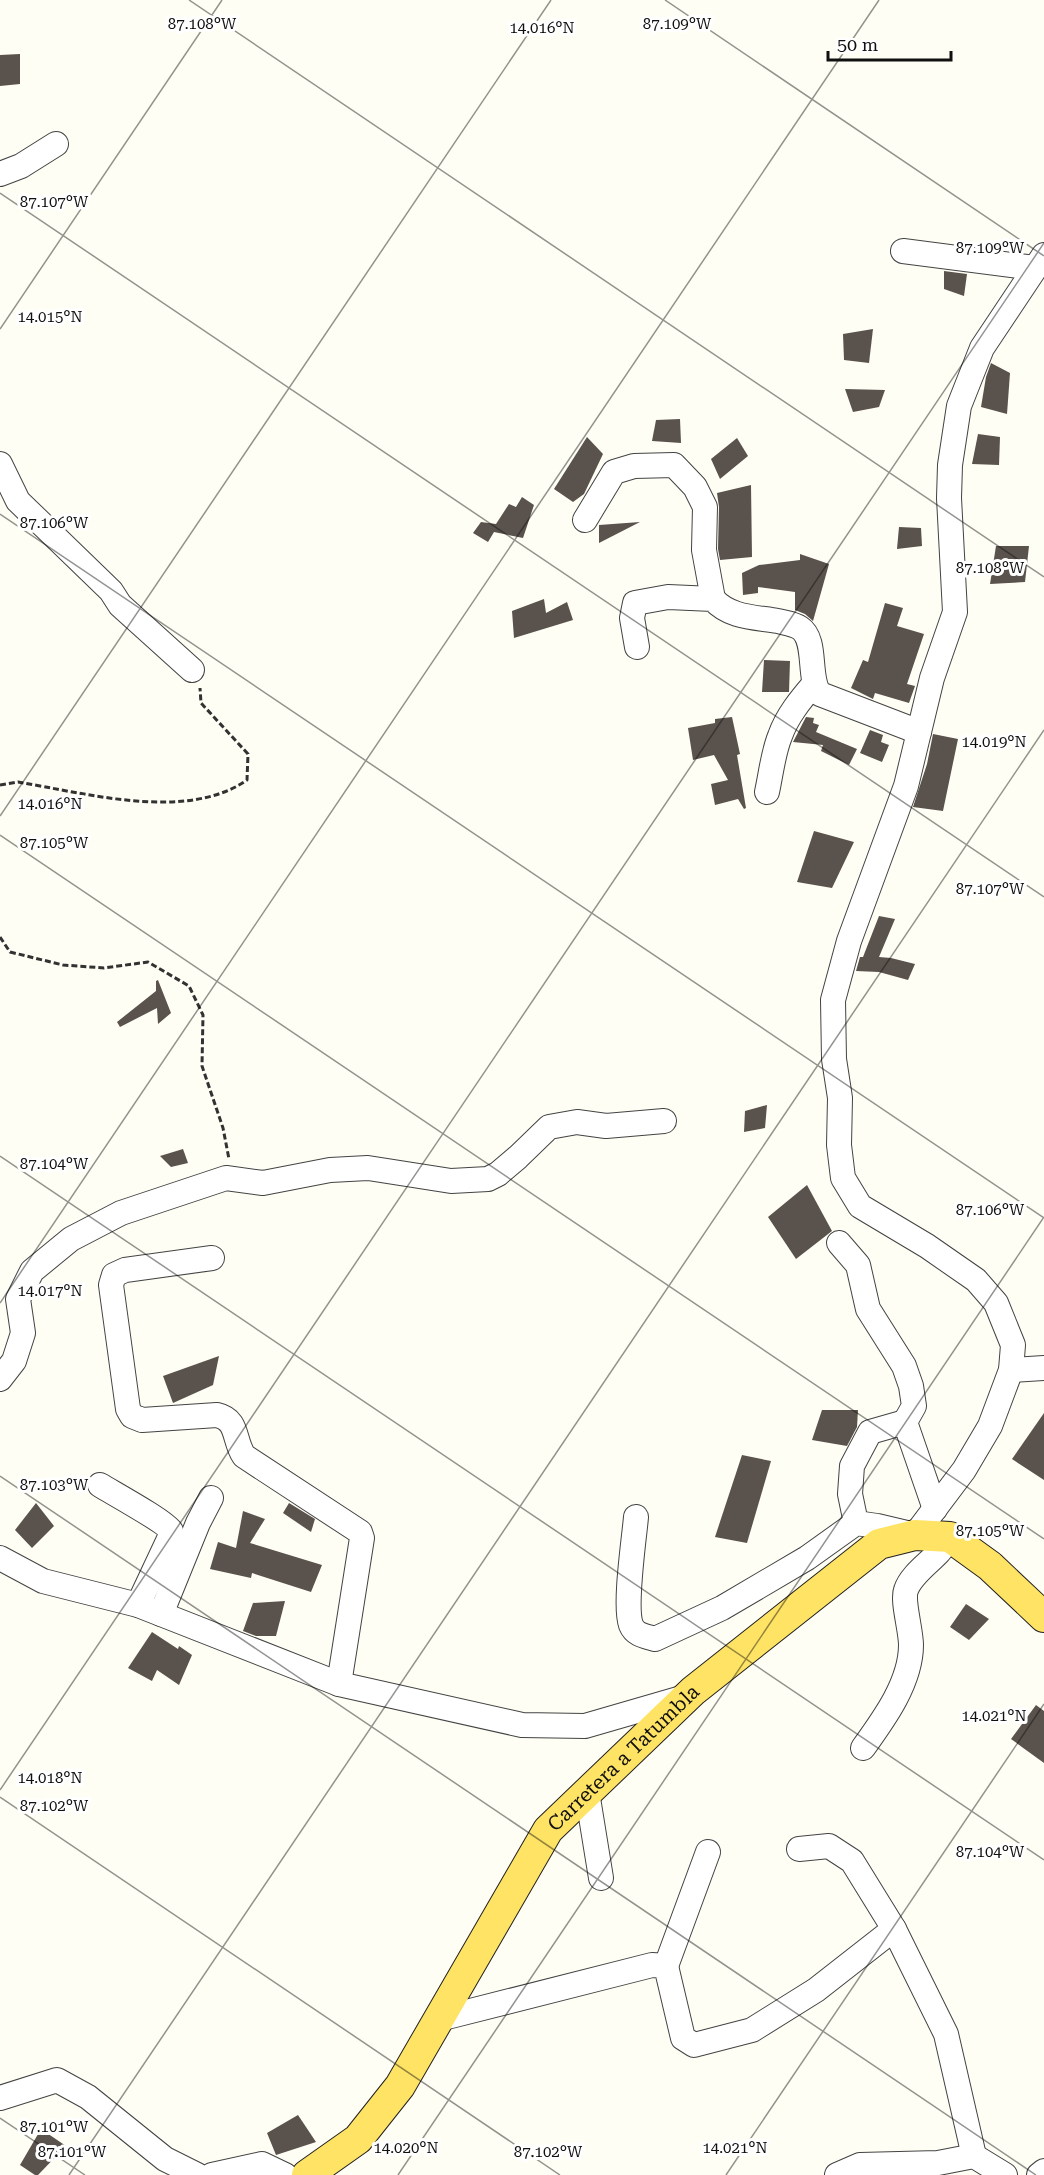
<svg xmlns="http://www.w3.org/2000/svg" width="1044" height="2175" font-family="'Roboto Serif',serif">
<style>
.building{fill:#5a524c}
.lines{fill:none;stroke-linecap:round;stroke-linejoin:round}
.minor-casing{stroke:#434343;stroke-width:26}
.major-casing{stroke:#212121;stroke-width:32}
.path{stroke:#323232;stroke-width:3;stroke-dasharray:6 3;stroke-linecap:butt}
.minor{stroke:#fff;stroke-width:24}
.major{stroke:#ffe364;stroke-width:30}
.ticks{fill:none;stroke:#101010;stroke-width:1.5;stroke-opacity:0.45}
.labels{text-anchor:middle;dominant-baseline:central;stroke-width:6;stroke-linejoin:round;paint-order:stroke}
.street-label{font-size:20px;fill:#101010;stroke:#fff}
.ticks-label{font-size:15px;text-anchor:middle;fill:#101010;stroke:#fff;stroke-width:6;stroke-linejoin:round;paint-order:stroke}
</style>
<rect width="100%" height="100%" fill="#fffef4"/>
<g class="building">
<polygon points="20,54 20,84 0,86 0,55"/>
<polygon points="944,271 967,274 964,296 944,289"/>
<polygon points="873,329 869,363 844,360 843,334"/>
<polygon points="991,363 1010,373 1007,414 981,407 986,377"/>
<polygon points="845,389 885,390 879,407 853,412"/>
<polygon points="680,419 681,443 652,441 656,420"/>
<polygon points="978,434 1000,437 999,465 972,464"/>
<polygon points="587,437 603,454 584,494 573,502 554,489"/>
<polygon points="737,438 748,456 720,479 711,459"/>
<polygon points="751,485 752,557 720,560 718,549 719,507 717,493"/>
<polygon points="522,497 534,505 523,538 494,532 488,542 473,533 481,522 496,524 509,504 516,507"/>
<polygon points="640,522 599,543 599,525"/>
<polygon points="899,527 921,528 922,546 897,549"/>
<polygon points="996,546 1029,546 1025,582 990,584"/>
<polygon points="800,554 829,564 813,621 805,614 795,610 795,592 758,587 758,593 743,595 742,573 759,565 800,560"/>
<polygon points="544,599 546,613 567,602 573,620 514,638 512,611"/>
<polygon points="885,603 903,608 897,626 924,634 907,684 915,686 909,703 875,693 873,699 851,688 863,660 868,662"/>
<polygon points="764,660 790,661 789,692 762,692"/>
<polygon points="732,717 740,754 737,755 746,808 744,809 738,799 715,805 711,784 728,780 714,755 693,760 688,728 715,723 715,719"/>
<polygon points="806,717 814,718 813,723 819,725 816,732 857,749 849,765 821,751 823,745 793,742"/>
<polygon points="870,730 883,735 881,742 889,745 882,762 860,753"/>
<polygon points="933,734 958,739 943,811 913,807 927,764"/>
<polygon points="814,831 854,842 832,888 797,882"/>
<polygon points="879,916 895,919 879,957 891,958 915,964 908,980 879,972 856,971 860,957 863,957"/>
<polygon points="158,980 171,1013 158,1024 157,1008 120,1027 117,1022 156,991 156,981"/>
<polygon points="767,1105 765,1128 744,1132 745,1111"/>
<polygon points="183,1149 188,1163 171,1167 160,1156"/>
<polygon points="807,1185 832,1231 796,1259 768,1217"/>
<polygon points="219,1356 213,1385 173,1403 163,1376"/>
<polygon points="822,1410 858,1410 857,1427 847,1446 812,1440"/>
<polygon points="1044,1413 1044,1480 1012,1459"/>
<polygon points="742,1455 771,1461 747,1543 715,1537"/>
<polygon points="36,1503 54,1526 32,1548 15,1530"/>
<polygon points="289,1503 315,1519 311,1532 283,1513"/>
<polygon points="243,1511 265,1519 250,1543 322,1565 311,1592 252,1573 251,1578 210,1569 218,1542 236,1548"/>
<polygon points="285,1601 276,1636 256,1636 243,1631 253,1603"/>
<polygon points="966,1604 989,1619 969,1640 950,1627"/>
<polygon points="152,1632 178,1649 179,1646 192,1655 179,1685 157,1670 152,1681 128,1668"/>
<polygon points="1036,1705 1044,1711 1044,1763 1011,1739"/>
<polygon points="298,2115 316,2142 276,2155 267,2133"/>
<polygon points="41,2129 66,2146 38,2175 35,2175 20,2165"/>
</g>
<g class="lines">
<g class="minor-casing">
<g id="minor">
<polyline points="0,174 21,166 56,144"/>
<polyline points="903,251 1035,268"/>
<polyline points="0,464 18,501 111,591 120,605 192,670"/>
<polyline points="585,520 614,472 634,466 674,465 695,487 705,507 704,550 713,599"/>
<path d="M637,647L632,618L635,603L668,597L713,599C730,618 755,617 778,621C785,623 794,624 800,628C818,640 807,679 820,694L919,732"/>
<path d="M767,792C771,774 773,753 780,736C787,716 801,699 814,684"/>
<polyline points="839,1243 858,1265 868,1309 904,1366 911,1386 914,1406 905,1422 935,1509"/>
<path d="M212,1258L125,1270L114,1275L111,1285L128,1409L132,1416L142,1420L217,1415C239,1420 233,1440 244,1456L360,1532L362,1538L339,1684"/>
<polyline points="1011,1370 1044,1368"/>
<polyline points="0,1379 14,1361 23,1333 18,1299 32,1271 71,1239 121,1213 226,1178 263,1183 330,1170 368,1168 451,1181 488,1179 498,1174 518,1157 549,1127 577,1122 606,1126 664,1121"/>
<path d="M100,1485C113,1493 166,1522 171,1531L169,1539L138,1605"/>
<path d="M636,1517C634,1540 624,1606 631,1625C635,1635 645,1636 655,1639L722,1608L807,1558L856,1523L877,1526L915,1535L964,1470L990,1426L1011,1370L1013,1345L996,1303L976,1280L927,1246L860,1206L843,1178L839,1145L840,1098L834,1059L833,1000L849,941L906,786L932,678L955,612L949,498L950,465L959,406L982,348L1044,255"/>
<polyline points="856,1523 850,1494 852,1466 870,1432 905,1422"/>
<polyline points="0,1558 43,1581 138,1605 339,1684 522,1725 585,1726 685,1697"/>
<polyline points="161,1614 198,1523 211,1498"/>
<path d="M863,1748C884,1719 911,1682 911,1645C911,1630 902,1601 906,1590C911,1575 929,1563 939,1552C943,1547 947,1542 950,1537"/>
<polyline points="587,1792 601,1878"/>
<polyline points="799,1849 829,1846 852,1861 894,1929 946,2034 974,2156"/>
<polyline points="666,1966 708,1852"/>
<polyline points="439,2019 652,1965 666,1966 683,2038 694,2045 752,2030 816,1990 894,1929"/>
<polyline points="0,2098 57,2080 88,2097 165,2159 197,2175"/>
<polyline points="212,2175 262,2164 285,2175"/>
<polyline points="837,2175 860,2165 938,2163 974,2156 1005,2175"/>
<polyline points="1039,2175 1044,2171"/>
</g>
</g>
<g class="major-casing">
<g id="major">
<path id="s1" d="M307,2175L358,2139L400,2086L548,1830L693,1691L879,1544L915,1535L950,1537L990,1566L1044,1617"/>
</g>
</g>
<g class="path">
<path d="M0,785L18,782C85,793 187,822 247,780L248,754L201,703L200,688"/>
<polyline points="0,937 10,952 63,965 104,968 148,962 189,986 203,1015 202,1066 223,1128 229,1159"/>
</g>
<use href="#minor" class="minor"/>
<use href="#major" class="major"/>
</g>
<path class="ticks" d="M189,0L1044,577M665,0L1044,256M0,193L1044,897M0,329L222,0M0,514L1044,1218M0,816L551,0M0,835L1044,1539M0,1156L1044,1860M0,1303L879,0M0,1476L1036,2175M0,1790L1044,243M0,1797L560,2175M0,2118L85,2175M69,2175L1044,730M398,2175L1044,1217M726,2175L1044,1704"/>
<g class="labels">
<g class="street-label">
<text stroke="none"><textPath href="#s1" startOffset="530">Carretera a Tatumbla</textPath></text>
</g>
</g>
<g class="ticks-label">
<text x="202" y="29">87.108°W</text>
<text x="677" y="29">87.109°W</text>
<text x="542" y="33">14.016°N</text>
<text x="54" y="207">87.107°W</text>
<text x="990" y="253">87.109°W</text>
<text x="50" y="322">14.015°N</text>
<text x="54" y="528">87.106°W</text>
<text x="990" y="573">87.108°W</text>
<text x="994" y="747">14.019°N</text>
<text x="50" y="809">14.016°N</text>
<text x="54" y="848">87.105°W</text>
<text x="990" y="894">87.107°W</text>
<text x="54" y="1169">87.104°W</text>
<text x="990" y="1215">87.106°W</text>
<text x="50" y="1296">14.017°N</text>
<text x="54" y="1490">87.103°W</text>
<text x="990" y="1536">87.105°W</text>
<text x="994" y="1721">14.021°N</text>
<text x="50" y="1783">14.018°N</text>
<text x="54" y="1811">87.102°W</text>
<text x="990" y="1857">87.104°W</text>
<text x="54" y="2132">87.101°W</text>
<text x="406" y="2153">14.020°N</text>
<text x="735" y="2153">14.021°N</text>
<text x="72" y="2157">87.101°W</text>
<text x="548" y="2157">87.102°W</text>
</g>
<path d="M828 51v9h123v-9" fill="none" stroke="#101010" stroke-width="3"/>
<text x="837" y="51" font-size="18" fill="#101010" stroke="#ffffff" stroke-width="4.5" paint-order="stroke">50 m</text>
</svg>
